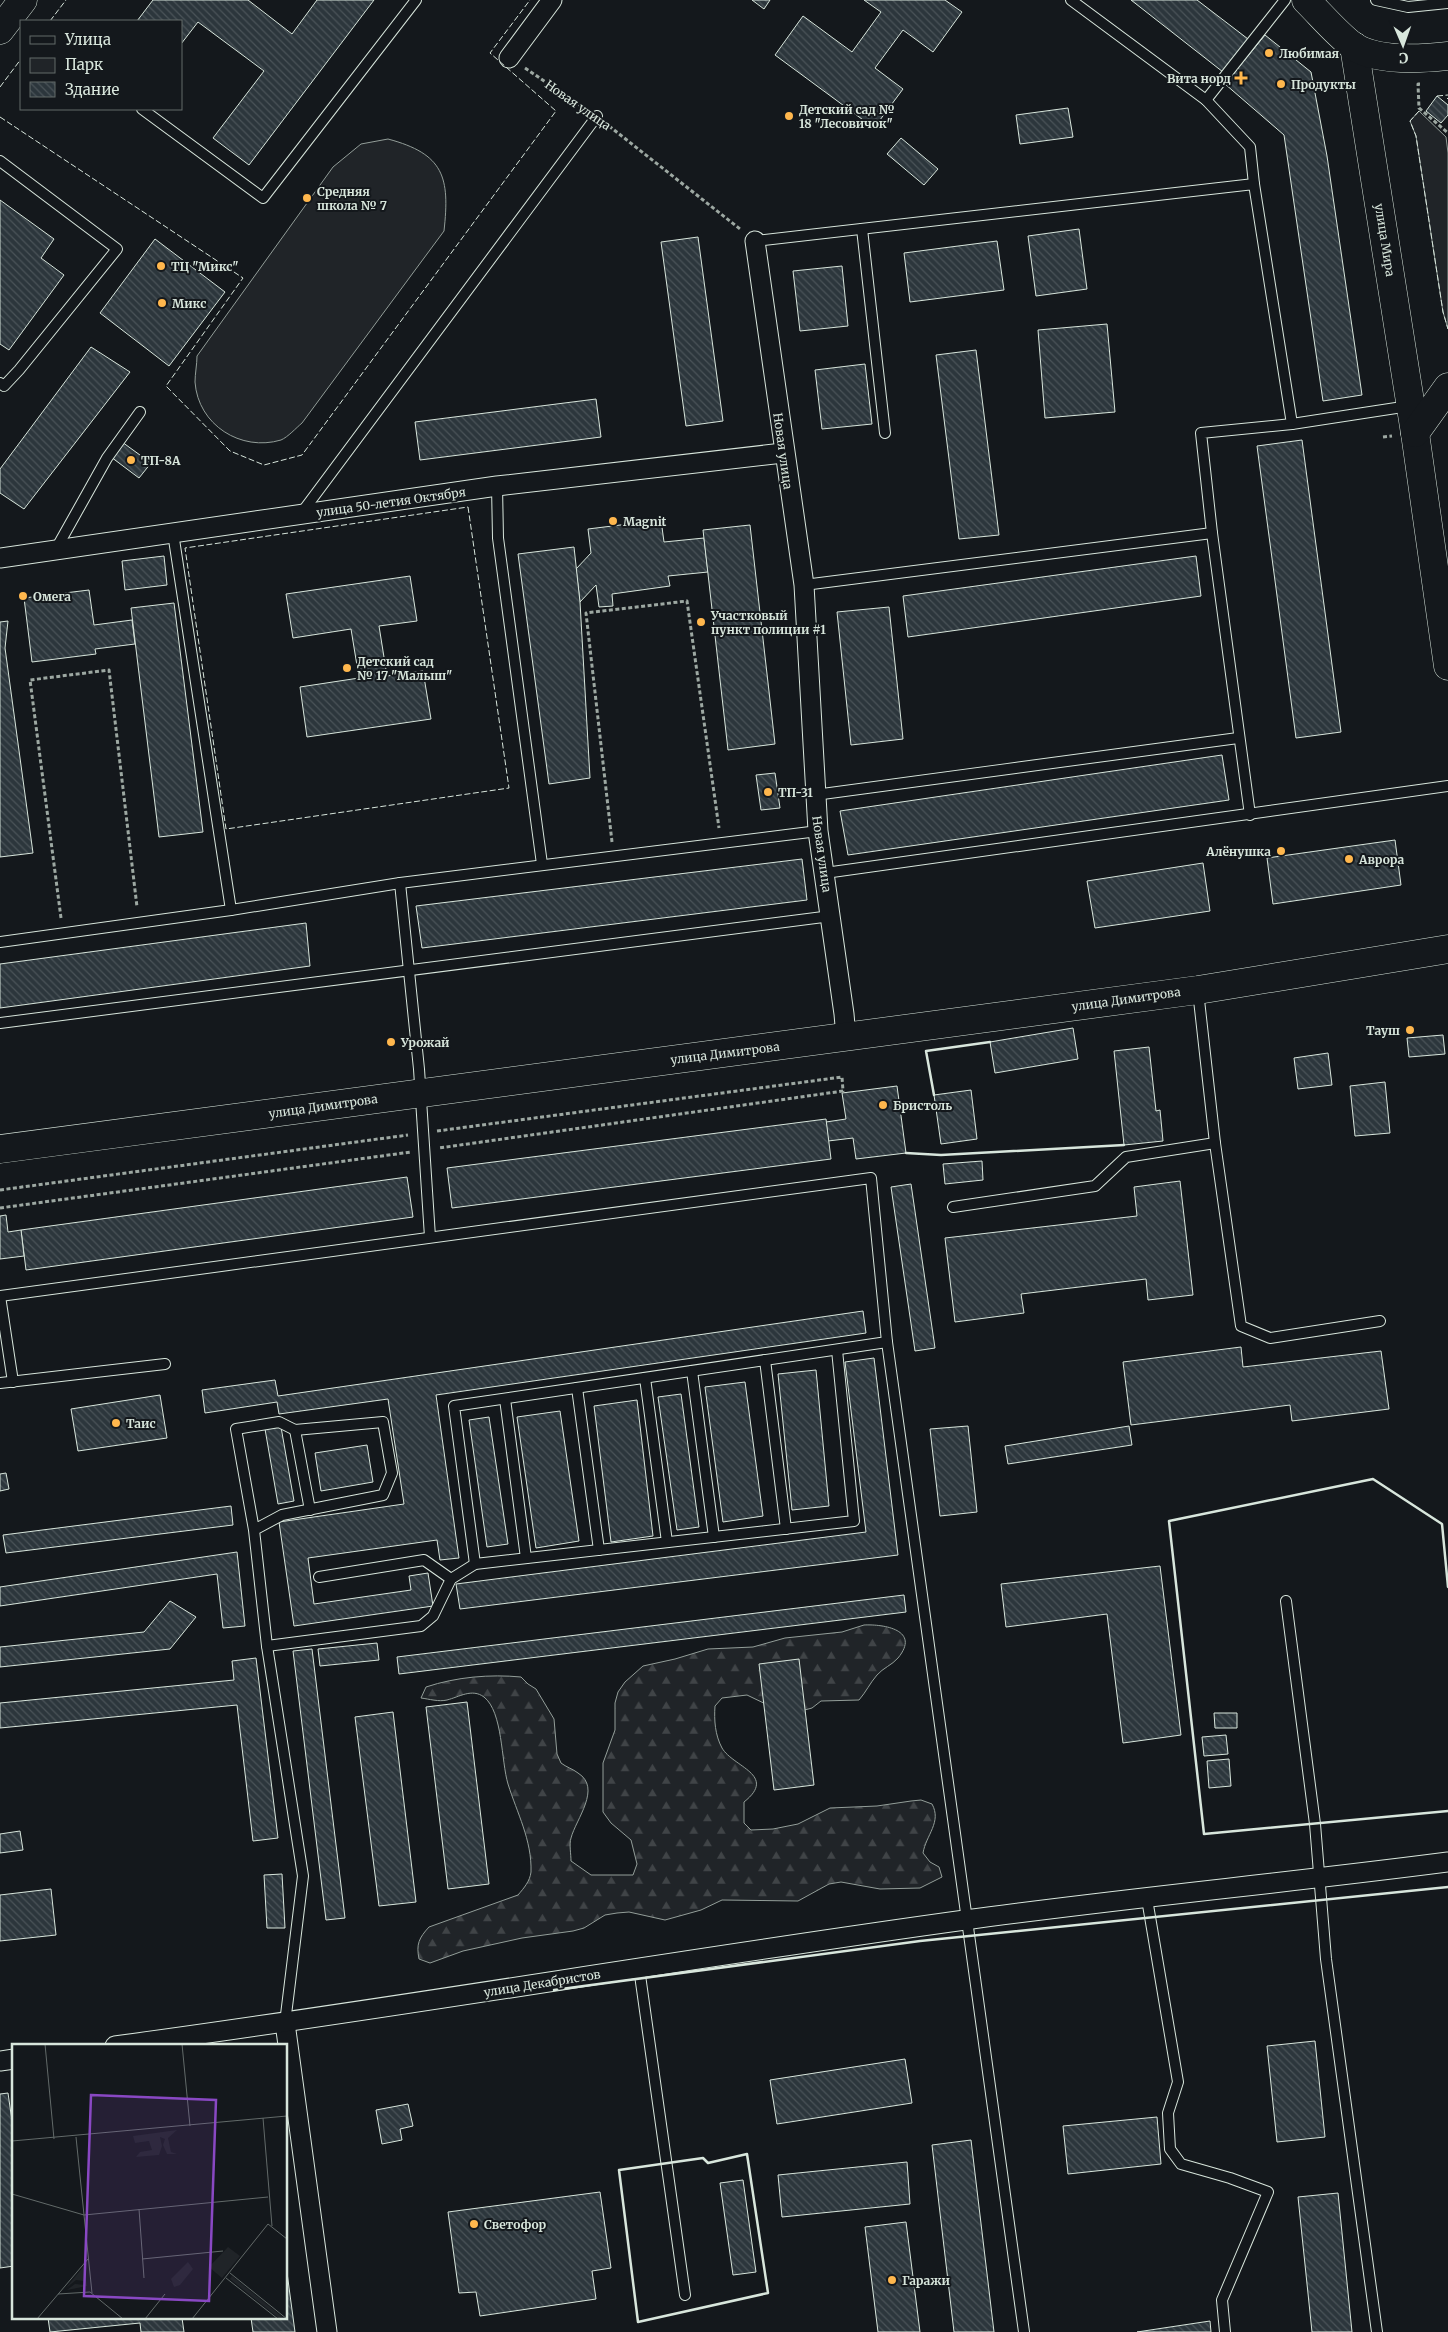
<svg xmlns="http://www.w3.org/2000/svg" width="1448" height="2332" font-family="Merriweather,serif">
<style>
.green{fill:#202428;stroke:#939e99}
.forest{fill:url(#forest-firs);stroke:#939e99}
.building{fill:url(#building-back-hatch);stroke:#d8e6dc}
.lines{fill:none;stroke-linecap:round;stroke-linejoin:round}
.lane-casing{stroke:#d8e6dc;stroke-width:12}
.street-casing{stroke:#d8e6dc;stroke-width:21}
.secondary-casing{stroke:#d8e6dc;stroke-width:29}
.primary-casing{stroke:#d8e6dc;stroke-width:29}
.path{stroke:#9da8a2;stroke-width:3;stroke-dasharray:4 2.5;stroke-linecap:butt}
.lane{stroke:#14181c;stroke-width:10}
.street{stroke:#14181c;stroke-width:19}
.secondary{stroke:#14181c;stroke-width:28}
.primary{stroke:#14181c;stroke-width:28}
.fence{stroke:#d8e6dc;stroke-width:1;stroke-dasharray:6 2.5;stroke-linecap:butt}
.wall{stroke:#d8e6dc;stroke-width:2.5}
.poi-dot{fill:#ffb74d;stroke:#14181c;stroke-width:2}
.labels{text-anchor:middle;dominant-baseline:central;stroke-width:4;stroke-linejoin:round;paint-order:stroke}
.poi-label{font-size:12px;font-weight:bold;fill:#d8e6dc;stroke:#14181c;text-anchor:start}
.street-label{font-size:12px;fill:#d8e6dc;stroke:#14181c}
.inset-road{fill:none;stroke:#626a69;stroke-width:1}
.view{fill:#8948c3;fill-opacity:0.15;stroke:#8948c3;stroke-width:2.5}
.inset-edge{fill:none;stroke:#d8e6dc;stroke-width:2.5}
</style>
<defs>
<pattern id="forest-firs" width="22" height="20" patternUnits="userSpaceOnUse" patternTransform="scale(1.25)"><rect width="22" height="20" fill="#202428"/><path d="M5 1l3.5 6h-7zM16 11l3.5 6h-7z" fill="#404447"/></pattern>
<pattern id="building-back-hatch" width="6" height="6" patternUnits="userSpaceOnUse" patternTransform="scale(1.25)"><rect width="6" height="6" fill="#2c363c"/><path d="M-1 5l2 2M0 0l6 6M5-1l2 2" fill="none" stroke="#4a5358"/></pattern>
</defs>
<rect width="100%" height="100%" fill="#14181c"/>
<g class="green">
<polygon points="1419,111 1446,137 1448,153 1448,329 1443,312 1416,136 1410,121"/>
<path d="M388,139C444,154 450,177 444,231L302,423C296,428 288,437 281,440C241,452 198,425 195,382C195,374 197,364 197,356L333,167L361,144Z"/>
</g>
<path class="forest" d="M864,1625C884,1624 921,1630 898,1658C892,1665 883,1668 877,1675C870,1683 866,1692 859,1700L821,1701L812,1708L801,1711L774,1708L747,1695L722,1698L715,1706C714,1720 715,1735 722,1748C733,1767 778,1775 744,1802V1823L751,1830L773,1829L798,1824L830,1808L877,1806L911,1801L921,1800L932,1804C942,1822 926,1835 923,1853L930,1862L939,1867L942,1877L920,1888L880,1889L841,1882L829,1884L798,1901L722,1900L701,1910L665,1920L629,1912L617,1913L605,1915L584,1928L573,1931L522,1938L463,1951L430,1963L419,1959C416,1944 419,1938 429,1927L518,1895C524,1888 530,1881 531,1872C532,1840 517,1813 508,1784C501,1761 503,1712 484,1697C472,1688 459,1697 447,1700C439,1702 429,1699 421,1698L426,1687C456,1677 490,1674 521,1677L528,1684L536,1689L554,1719L557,1754L561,1763C566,1767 573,1769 578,1773C602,1788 576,1819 571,1838C569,1844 571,1854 571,1861L591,1875H633L637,1864L631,1840L611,1823L603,1812V1763L615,1730V1703L618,1692L625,1682L643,1666L675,1659L708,1649L753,1647L785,1638L842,1632Z"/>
<g class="building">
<polygon points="153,0 248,0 292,34 317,0 374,0 249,165 213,138 264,71 198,22 181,44 181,21 137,21"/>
<polygon points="752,0 770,0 764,9"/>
<polygon points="864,0 945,0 962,12 933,52 903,30 875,68 903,89 874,128 775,55 803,16 852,52 881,12"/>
<polygon points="1131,0 1197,0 1248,39 1223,72"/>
<polygon points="1265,35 1311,72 1327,156 1362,395 1323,401 1284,135 1225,84"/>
<polygon points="1437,96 1448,105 1448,115 1441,123 1426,111"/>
<polygon points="1068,108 1073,137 1020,144 1016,115"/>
<polygon points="901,138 938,169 924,185 887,154"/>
<polygon points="0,200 54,239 41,258 64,275 9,350 0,344"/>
<polygon points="1079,229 1087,289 1036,296 1028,236"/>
<polygon points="698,237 723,421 686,426 661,242"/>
<polygon points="155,239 225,292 169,366 100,313"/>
<polygon points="997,241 1004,290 910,302 904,253"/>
<polygon points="842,266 848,326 800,331 793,271"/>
<polygon points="1107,324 1115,412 1045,418 1038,330"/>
<polygon points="91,347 130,372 24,509 0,493 0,469"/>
<polygon points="976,350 999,535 959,539 936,355"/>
<polygon points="865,364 872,424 822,429 815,370"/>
<polygon points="596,399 601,437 420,460 415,422"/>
<polygon points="1302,440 1341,732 1296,738 1257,446"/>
<polygon points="122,442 151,463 139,478 111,457"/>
<polygon points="661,520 664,542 704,538 708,572 668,576 670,586 612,594 613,606 599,607 596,585 580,602 576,569 591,553 588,529"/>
<polygon points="750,525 775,744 728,750 703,530"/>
<polygon points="574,547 580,602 590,778 549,784 518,554"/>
<polygon points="164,556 167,585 125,590 122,561"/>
<polygon points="1196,556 1201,596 908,637 903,596"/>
<polygon points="410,576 417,621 379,626 387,676 423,671 431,719 307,737 300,687 359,678 351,629 293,638 286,594"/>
<polygon points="89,590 94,625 132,620 135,644 95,649 96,654 32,662 24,598"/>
<polygon points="174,603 203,832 159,837 131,608"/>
<polygon points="889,607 903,739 851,745 837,612"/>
<polygon points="8,621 5,648 33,853 0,857 0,622"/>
<polygon points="1222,755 1229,800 848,855 840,811"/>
<polygon points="775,773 780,808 761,810 756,775"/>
<polygon points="1395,840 1401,885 1273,904 1267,858"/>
<polygon points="802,859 807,900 422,948 416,906"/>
<polygon points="1203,863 1210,911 1095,928 1087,881"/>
<polygon points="306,923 310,966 0,1008 0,964"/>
<polygon points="1073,1028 1078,1059 995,1073 990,1042"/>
<polygon points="1443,1035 1445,1054 1409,1057 1407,1038"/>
<polygon points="1149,1047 1156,1111 1160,1110 1163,1141 1124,1145 1114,1051"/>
<polygon points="1328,1053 1332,1085 1298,1089 1294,1058"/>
<polygon points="1385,1082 1390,1133 1355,1136 1350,1086"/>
<polygon points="897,1086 906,1153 856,1159 853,1138 828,1141 826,1122 846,1119 842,1093"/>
<polygon points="971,1090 977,1139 941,1144 934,1095"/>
<polygon points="826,1119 831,1159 452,1208 447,1168"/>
<polygon points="982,1161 983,1180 945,1184 943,1164"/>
<polygon points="407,1177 413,1217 26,1270 21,1230"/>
<polygon points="1180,1181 1193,1295 1148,1300 1146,1279 1021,1294 1024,1313 955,1322 945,1238 1137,1216 1134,1187"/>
<polygon points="911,1184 935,1348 915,1351 891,1187"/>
<polygon points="6,1215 8,1232 21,1230 24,1256 0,1259 0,1216"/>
<polygon points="863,1311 866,1333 436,1395 459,1558 440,1560 437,1540 308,1558 314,1604 411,1590 409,1576 428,1573 433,1606 294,1626 279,1522 404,1504 388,1399 279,1414 277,1402 205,1413 202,1390 275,1380 278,1396"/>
<polygon points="1241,1347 1243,1367 1381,1351 1389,1409 1292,1421 1290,1405 1131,1425 1123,1362"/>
<polygon points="874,1358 898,1555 460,1609 456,1584 866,1532 845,1362"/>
<polygon points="816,1370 829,1506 792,1510 778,1374"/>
<polygon points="745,1382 763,1516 723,1522 705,1387"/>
<polygon points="681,1394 699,1527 677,1530 658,1397"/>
<polygon points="160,1395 167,1438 78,1451 71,1409"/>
<polygon points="637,1400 653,1536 611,1542 594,1406"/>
<polygon points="560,1411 579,1541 536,1548 517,1417"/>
<polygon points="489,1417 508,1544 487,1547 469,1420"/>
<polygon points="968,1426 977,1512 940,1516 930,1429"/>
<polygon points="1129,1426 1132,1445 1008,1464 1005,1446"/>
<polygon points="281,1427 294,1501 278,1504 265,1429"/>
<polygon points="367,1445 373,1482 321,1491 315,1453"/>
<polygon points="6,1473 9,1489 0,1491 0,1474"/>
<polygon points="231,1506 233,1525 6,1553 3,1535"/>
<polygon points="237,1552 245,1626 223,1628 217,1574 0,1606 0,1587"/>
<polygon points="1160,1566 1181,1735 1123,1743 1107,1614 1006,1627 1001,1584"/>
<polygon points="904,1595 906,1612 399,1674 397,1657"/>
<polygon points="170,1601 196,1617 170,1649 0,1667 0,1647 144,1632"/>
<polygon points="377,1643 379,1660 320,1666 318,1649"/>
<polygon points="312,1649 345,1918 326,1920 293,1651"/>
<polygon points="256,1658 278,1838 253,1841 237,1705 0,1728 0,1703 234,1680 232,1661"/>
<polygon points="799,1659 814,1785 774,1790 759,1664"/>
<polygon points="467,1702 489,1884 448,1889 426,1707"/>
<polygon points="393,1712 416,1902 379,1906 355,1717"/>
<polygon points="1214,1713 1237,1713 1237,1728 1215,1728"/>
<polygon points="1226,1735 1228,1754 1204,1756 1202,1737"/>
<polygon points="1229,1759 1231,1786 1209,1788 1207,1761"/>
<polygon points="20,1831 23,1850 0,1853 0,1834"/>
<polygon points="282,1874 285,1928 267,1928 264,1875"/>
<polygon points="51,1889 56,1935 0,1941 0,1895"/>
<polygon points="1315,2041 1325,2137 1277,2142 1267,2046"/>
<polygon points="905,2059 912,2103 777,2124 770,2080"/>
<polygon points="8,2093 14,2135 14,2266 0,2268 0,2094"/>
<polygon points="408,2104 413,2126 400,2129 402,2140 382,2144 376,2110"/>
<polygon points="1157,2117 1161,2164 1068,2174 1063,2126"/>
<polygon points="971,2140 994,2332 954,2332 932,2145"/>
<polygon points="907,2162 910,2204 782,2217 778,2175"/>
<polygon points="743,2180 756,2272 733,2275 720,2183"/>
<polygon points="600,2192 611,2268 592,2271 596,2299 480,2316 476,2292 459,2293 448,2212"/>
<polygon points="1338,2193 1352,2332 1312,2332 1298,2197"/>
<polygon points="906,2222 920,2332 878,2332 865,2227"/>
<polygon points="286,2265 295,2332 253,2332 251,2318 286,2318"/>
<polygon points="48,2318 182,2318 184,2332 141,2332 140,2323 50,2332"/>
<polygon points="1210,2321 1211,2332 1137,2332"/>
</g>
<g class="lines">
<g class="lane-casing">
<g id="lane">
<polyline points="1071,0 1206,100 1250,147 1254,184"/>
<polyline points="1376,0 1408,7 1448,3"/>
<polyline points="1206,100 1285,0"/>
<polyline points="142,109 263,198 416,0"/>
<polyline points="0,161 117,249 19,370 4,386 0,383"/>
<polyline points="862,229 885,433"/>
<polyline points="755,241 1254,184 1292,424"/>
<polyline points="497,486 498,538 542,864"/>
<polyline points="300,515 597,116"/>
<polyline points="173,533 231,910"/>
<polyline points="56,549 107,458 140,412"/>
<polyline points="804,585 1212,533"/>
<polyline points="815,795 1238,738"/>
<polyline points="1250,815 1212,533 1201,433 1292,424 1409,406"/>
<polyline points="825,873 1448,786"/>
<polyline points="400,883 419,1069 430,1237"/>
<polyline points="0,942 231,910 400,883 818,831"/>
<polyline points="1198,991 1215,1143 1241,1326 1270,1338 1380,1321"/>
<polyline points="0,1023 831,916"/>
<polyline points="953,1207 1095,1186 1126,1157 1215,1143"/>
<polyline points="0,1296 871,1178 887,1342 1024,2332"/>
<polyline points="0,1296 13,1382"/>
<polyline points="765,1360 786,1529"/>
<polyline points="692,1371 714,1537"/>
<polyline points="645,1378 667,1542"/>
<polyline points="0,1383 165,1364"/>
<polyline points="577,1388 599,1550"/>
<polyline points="505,1399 526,1558"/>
<polyline points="295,1430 310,1510"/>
<polyline points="254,1530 282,1515 383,1495 392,1473 383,1422 295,1430 279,1422 236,1429 254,1530 267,1646 303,1876 285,2023"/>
<polyline points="475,1564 454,1406 887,1342"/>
<polyline points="319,1577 424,1560 451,1579"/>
<polyline points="1286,1601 1315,1824 1326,1959 1377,2332"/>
<polyline points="267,1646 421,1626 433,1616 451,1579 475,1564 854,1521 837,1350"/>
<polyline points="1147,1899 1178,2082 1168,2113 1170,2149 1181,2164 1230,2178 1268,2192 1222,2300 1225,2332"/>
<polyline points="639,1968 685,2295"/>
</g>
</g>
<g class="street-casing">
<g id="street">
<polyline points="509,58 552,0"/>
<polyline points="755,241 804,585 818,831 844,1014 846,1037"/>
<polyline points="0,558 497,486 783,453"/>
<polyline points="285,2023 327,2332"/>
<path d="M115,2046C399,2008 681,1959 965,1920C1125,1898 1287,1883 1448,1862"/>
<polyline points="0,2061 14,2059"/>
</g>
</g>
<g class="secondary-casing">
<g id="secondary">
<polyline points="0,30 23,0"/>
<polyline points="1354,46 1415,433 1448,666"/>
<polyline points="1415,433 1448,387"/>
<polyline points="0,1149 1198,990 1448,949"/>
</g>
</g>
<g class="primary-casing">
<path id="primary" d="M1306,0C1321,15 1336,33 1353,46C1377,62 1421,59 1448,56"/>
</g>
<g class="path">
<polyline points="525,68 584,108"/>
<polyline points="1420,84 1418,84 1419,108 1448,133"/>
<polyline points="609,126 740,229"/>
<polyline points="1383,437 1392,436"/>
<polyline points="612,842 586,613 687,601 719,828"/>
<polyline points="61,918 30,680 109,670 137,907"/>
<polyline points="437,1131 842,1077 843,1091 439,1148"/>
<polyline points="0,1190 408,1135"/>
<polyline points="0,1208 411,1152"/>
</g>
<use href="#lane" class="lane"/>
<use href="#street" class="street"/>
<use href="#secondary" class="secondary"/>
<use href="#primary" class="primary"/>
<g class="fence">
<polyline points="50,21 66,0"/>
<polyline points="0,87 21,59"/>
<polyline points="1437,96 1448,95"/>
<polyline points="1447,99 1448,98"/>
<polyline points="1419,111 1410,121 1416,136 1443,312 1448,329"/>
<polyline points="0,117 243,278 166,386 230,451 264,465 302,455 556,111 490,53 530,0"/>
<polygon points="468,507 509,788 226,829 185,548"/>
</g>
<g class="wall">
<polyline points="934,1095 926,1051 990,1042"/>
<polyline points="906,1153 941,1155 1124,1145"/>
<polyline points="1448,1587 1442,1524 1373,1479 1169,1521 1204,1834 1448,1811"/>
<polyline points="554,1990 920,1941 1448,1887"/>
<polygon points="747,2154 768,2293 638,2322 619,2170 703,2158 708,2163"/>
</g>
</g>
<g class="poi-dot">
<circle cx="1269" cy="53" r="5"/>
<path d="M1238.5 70.5h5v5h5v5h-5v5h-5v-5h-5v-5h5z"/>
<circle cx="1281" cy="84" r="5"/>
<circle cx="789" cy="116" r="5"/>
<circle cx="307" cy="198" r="5"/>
<circle cx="161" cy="266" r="5"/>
<circle cx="162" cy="303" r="5"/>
<circle cx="131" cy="460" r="5"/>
<circle cx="613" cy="521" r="5"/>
<circle cx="23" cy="596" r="5"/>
<circle cx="701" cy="622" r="5"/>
<circle cx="347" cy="668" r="5"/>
<circle cx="768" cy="792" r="5"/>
<circle cx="1281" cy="851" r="5"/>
<circle cx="1349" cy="859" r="5"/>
<circle cx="1410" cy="1030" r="5"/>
<circle cx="391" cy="1042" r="5"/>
<circle cx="883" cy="1105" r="5"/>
<circle cx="116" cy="1423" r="5"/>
<circle cx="474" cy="2224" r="5"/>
<circle cx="892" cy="2280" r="5"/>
</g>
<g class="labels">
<g class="poi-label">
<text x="1279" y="53">Любимая</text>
<text x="1231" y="78" text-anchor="end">Вита норд</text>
<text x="1291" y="84">Продукты</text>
<text x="799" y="109">Детский сад №<tspan x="799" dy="14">18 "Лесовичок"</tspan></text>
<text x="317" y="191">Средняя<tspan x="317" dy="14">школа № 7</tspan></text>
<text x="171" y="266">ТЦ "Микс"</text>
<text x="172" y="303">Микс</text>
<text x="141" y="460">ТП-8А</text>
<text x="623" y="521">Magnit</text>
<text x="33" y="596">Омега</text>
<text x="711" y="615">Участковый<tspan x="711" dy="14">пункт полиции #1</tspan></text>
<text x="357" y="661">Детский сад<tspan x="357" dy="14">№ 17 "Малыш"</tspan></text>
<text x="778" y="792">ТП-31</text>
<text x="1271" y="851" text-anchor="end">Алёнушка</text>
<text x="1359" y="859">Аврора</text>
<text x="1400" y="1030" text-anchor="end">Тауш</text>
<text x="401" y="1042">Урожай</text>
<text x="893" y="1105">Бристоль</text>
<text x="126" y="1423">Таис</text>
<text x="484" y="2224">Светофор</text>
<text x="902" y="2280">Гаражи</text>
</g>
<g class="street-label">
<text transform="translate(578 105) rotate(35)">Новая улица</text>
<text transform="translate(1385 240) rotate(81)">улица Мира</text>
<text transform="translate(783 451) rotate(82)">Новая улица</text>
<text transform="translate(391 502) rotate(-8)">улица 50-летия Октября</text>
<text transform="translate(822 854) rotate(82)">Новая улица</text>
<text transform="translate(1126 999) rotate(-8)">улица Димитрова</text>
<text transform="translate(725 1053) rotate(-7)">улица Димитрова</text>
<text transform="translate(323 1106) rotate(-8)">улица Димитрова</text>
<text transform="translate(542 1983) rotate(-9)">улица Декабристов</text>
</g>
</g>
<g transform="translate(12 2044)">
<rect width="275" height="275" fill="#14181c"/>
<path d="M176,218L181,225L168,241L162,243L159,235ZM72,222L75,242L55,246L63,240L73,241L72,237L64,236L54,244Z" fill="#202428"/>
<path d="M165,86L156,94L159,108L165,110H155L151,101L153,95L148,93L150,102L147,111L124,113L128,108L140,106L137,97L123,99L121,92Z" fill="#202428"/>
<path d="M216,203L228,212L210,234L197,223ZM220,232L273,275H268L218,235Z" fill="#202428"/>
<path class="inset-road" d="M33,0L42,95M170,0L178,82M251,74L260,182M64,93L72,171M0,97L275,72M0,150L72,171L256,153M127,165L132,234M72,171L80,249M130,215L211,207M218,229L275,275M214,234L266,275M46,250L78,248L111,275M25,275L76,215M133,275L153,250M180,275L256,180L275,195"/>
<path class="view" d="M79,51L204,56L197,257L72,252Z"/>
<rect width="275" height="275" class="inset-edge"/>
</g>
<rect x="20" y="20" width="162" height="90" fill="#14181c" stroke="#626a69"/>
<rect x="30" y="36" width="25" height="8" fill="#14181c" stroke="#626a69"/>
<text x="65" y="45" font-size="15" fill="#d8e6dc">Улица</text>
<rect x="30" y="58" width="25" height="15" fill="#202428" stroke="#626a69"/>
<text x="65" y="70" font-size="15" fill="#d8e6dc">Парк</text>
<rect x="30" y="82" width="25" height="15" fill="url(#building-back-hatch)" stroke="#626a69"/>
<text x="65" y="95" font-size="15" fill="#d8e6dc">Здание</text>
<g transform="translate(1403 45) rotate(178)" stroke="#14181c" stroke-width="4" paint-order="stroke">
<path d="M0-4L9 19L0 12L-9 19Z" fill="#d8e6dc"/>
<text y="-8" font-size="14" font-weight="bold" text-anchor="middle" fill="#d8e6dc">С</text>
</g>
</svg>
